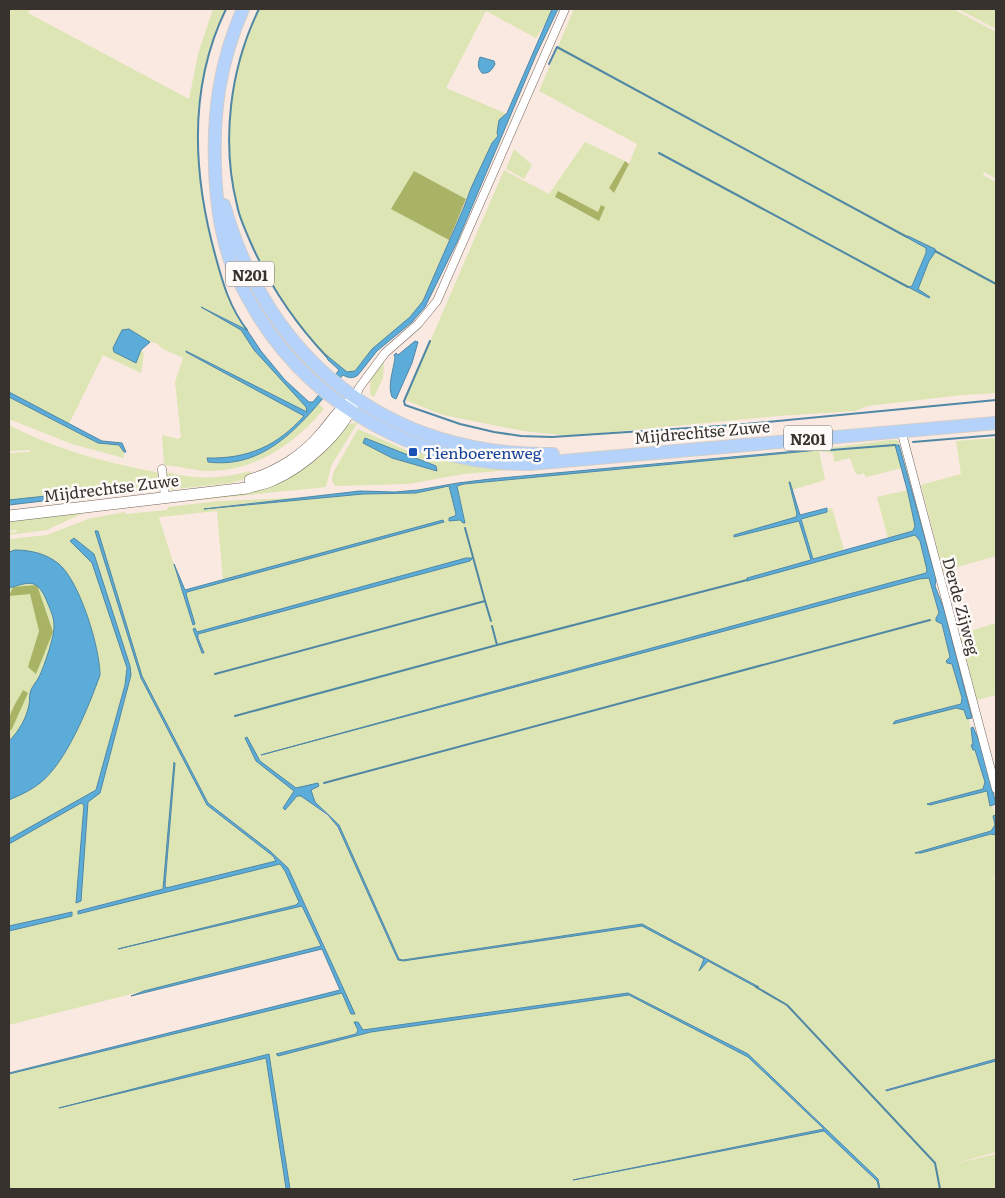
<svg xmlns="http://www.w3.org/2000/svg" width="1005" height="1198" font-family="Literata,serif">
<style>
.green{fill:#dce5b3;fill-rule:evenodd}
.forest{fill:#a8b366}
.water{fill:#5bacd8;stroke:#5087a5}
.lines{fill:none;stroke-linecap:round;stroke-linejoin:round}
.stream{stroke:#5087a5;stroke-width:2}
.street-casing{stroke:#74665d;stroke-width:9}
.secondary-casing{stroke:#74665d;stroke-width:12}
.primary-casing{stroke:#cfcecd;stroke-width:14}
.street{stroke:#fff;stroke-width:8}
.secondary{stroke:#fff;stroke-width:11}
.primary{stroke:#b5d2fa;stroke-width:12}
.transit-dot{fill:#1a4fb4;stroke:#fdfaf8;stroke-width:2}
.labels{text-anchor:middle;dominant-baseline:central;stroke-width:5;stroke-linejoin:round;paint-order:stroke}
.shield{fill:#fdfaf8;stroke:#736e6b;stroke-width:1}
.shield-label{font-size:15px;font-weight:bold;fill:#38322e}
.street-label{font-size:16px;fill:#38322e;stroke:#fdfaf8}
.transit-label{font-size:16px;fill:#164399;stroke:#fdfaf8;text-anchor:start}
</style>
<rect width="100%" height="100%" fill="#fae9e0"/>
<g class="green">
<path d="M9,9H30L28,13L189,99L198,54L213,9H226C188,87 193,176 216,258C223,284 230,308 247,330L202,308L241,330L254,350L306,407L307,413L187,351L186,352L305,416C276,446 249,459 207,458C214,459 223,463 230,462C267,459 295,429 318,403L324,409C294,444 258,470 209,471C196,471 178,466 164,465L162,435L178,439L181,437L175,382L183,358L163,349L156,343L150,342L129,329L122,331L113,348L114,352L141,350L144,354L141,373L103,355L69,424L9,392Z"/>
<path d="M259,9H552L548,19L536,38L486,11L446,88L507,114L499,120L498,136L492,143L466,199L414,171L392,209L449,240L423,301L410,317L355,371L347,373C302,339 272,291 250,240C245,229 239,216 236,204C222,139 230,69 259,9Z"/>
<path d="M574,9H953L996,32V179L984,172L983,175L996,182V393L962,395L868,406L855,411L777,416L571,436L523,431L443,415L405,400L504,170L549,194L585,142L625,161L609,188L614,193L629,164L637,144L539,91ZM558,191L598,212L599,221L556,198ZM922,246L935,249V251L929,261L917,289L929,297L909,287L912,286L926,253V248Z"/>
<polygon points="958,9 996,9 996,29"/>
<polygon points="514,149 532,165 524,179 506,169"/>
<path d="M384,361L383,378L374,397L371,396C368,378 373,374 384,361Z"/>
<polygon points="9,397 98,443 119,445 124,452 124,458 72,444 9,419"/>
<polygon points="358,422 331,466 326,487 189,501 189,500 288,478 308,466 325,452 346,425"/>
<path d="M9,425C56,450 108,463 160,473L161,488L146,491L93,495V491L9,500V453L30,452V450L9,451Z"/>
<path d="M358,429L415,454L416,453L543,467L464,474L408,484L335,486L332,480L333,473ZM363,443L436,471L392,458Z"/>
<polygon points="996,438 996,556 943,571 921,485 961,474 956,441"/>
<path d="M890,440H897L899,442V445H895L902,468L866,477L864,473L858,475L855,472L850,458L834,462L833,453L819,451L825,480L792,490L790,482H789L797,514L796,517L735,535L734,536L799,521L811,560L747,578V581L915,535L920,541L927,570L926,573L261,755L919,579L929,578L950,657L946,661L952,664L962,698L961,704L895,721L894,723L956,708L964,710L967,718L969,719L973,745L985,782L983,789L927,804L930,805L987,791L990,806L992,805L995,815L993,816L995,825L991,831L917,853L991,834L996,835V876L993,878L994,879H996V1059L886,1089V1091L996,1061V1152L950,1165L996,1154V1189H880L878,1179L748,1054L628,993L363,1030L358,1022L355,1023L358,1030L356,1034L276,1054L278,1056L371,1032L629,995L748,1057L824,1129L573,1180L825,1131L877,1182L879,1189H290L268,1054L137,1089L266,1058L287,1189H9V1074L342,993L351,1014H354L321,938L288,868L270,851L208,803L142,676L96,531L141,678L207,805L273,856L276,862L166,888L165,885L175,763L163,889L78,910V914L280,864L285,871L300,902L296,905L134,946L302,906L321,946L9,1025V931L72,915L71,912L9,926V844L81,803L84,805L76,903L80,901L88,802L100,793L131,675L130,666L94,554L74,538L71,541L92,563L127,669L125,685L96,790L9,839V539L47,535L88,519L125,512L126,514L167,510L168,507L218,501L315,497L205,508L363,494L416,493L449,486L456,514L449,520L456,519L465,522L457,485L464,484L819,450L820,449ZM217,511L223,580L443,520L444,521L187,592L186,594L194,624L193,625L159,518L160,517ZM466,558L473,559L470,561L198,634L204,653L194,629H195L197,632ZM245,738L260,761L296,788L318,783L311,790L315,802L339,825L346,845L334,821L301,796L297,795L285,810L283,808L294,791L256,761ZM357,867L399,959L403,960L642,924L758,987L708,961L699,971L704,959L642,926L403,961L398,960Z"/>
<path d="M251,471V477L231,483L167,490L166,472C199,480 219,479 251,471Z"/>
<polygon points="908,490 915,526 914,531 888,538 877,497"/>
<polygon points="832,508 844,550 813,559 801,519 827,512 827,510"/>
<polygon points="83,513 47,530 9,535 9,533 17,532 17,530 9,531 9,521"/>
<polygon points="996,623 996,695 977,700 960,634"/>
</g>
<g class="forest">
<polygon points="625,161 629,164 614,193 609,188"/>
<polygon points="414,171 466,199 449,240 391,209"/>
<polygon points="558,191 598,212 601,205 605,207 599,221 555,197"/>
<polygon points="37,585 53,632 36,674 28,667 39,631 30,594 9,596 13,587"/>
<path d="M23,690L28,693L11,731C4,718 17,702 23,690Z"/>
</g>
<g class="water">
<path d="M552,9H558L536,55L457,242L425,307L412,322L377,351L358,375C353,379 348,378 343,375C307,416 271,470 208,462L207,458C248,459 277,446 304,416L186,352V351L307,412L306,407L254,350L241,330L201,307L247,330L261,351L285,380L309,402H313L339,370L328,360L325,354L347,372L355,371L372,349L410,317L423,301L464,207L471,188L492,143L498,136L497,133L499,120L507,113Z"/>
<path d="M480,57L494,61L495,64C492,70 489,74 482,73C477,67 478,63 480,57Z"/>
<polygon points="908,236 935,249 936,251 929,261 918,289 930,297 929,298 908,287 912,286 926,253 926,248 906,237"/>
<polygon points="129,329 150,342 141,350 136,363 114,352 113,348 122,330"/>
<path d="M415,341L418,342L412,363L396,399L392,397C387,385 394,369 395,357L394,355L396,353L398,355Z"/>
<polygon points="9,392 102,441 122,443 126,452 124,452 119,445 98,443 9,397"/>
<polygon points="365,438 436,466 437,471 392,458 363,443"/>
<polygon points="895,445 899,445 936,578 935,586 944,609 972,718 967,719 964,710 956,708 893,724 895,721 961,704 962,698 952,664 947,663 946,661 950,657 942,624 936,621 936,618 939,613 929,578 919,579 261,755 926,573 927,570 920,541 915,535 747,581 747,578 811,560 799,521 734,537 734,535 796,517 797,514 789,482 790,482 800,515 827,508 827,512 801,519 813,559 913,531 915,526 908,493"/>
<polygon points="819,449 819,450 464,484 457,486 465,523 463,523 460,520 449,521 449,518 455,516 456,514 449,486 416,493 363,494 204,509 360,491 395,492 418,490 458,483 490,479"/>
<polygon points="93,491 93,495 9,505 9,500"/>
<polygon points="443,520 444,522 187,592 186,594 195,624 193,625 174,564 185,590"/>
<polygon points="95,531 98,531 142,676 208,803 270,851 288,868 355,1014 351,1014 342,993 9,1074 9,1073 340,990 322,949 131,996 144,991 321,946 302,906 118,949 296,905 299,902 285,871 280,864 78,914 78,911 163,889 174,762 175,763 165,885 166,888 276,861 273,856 207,805 141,678"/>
<polygon points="74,538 94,554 130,666 131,675 100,793 88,802 81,901 76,903 84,805 81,803 9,844 9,839 96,790 125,685 127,668 92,563 70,541"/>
<path d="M15,550C31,550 47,554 59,564C80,582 100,648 100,675C89,706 66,763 40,783C30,791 20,795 9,800V741C19,731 26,719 29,705C30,700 29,694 31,690C33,685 37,681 39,677C44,667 55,635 54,625C54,616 49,607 46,599C36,577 28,583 9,588V552Z"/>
<polygon points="466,558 473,558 470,561 198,634 198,638 204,653 202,653 193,629 195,628 197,632"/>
<polygon points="973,727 981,745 996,804 990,806 987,791 930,805 927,804 983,789 985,782 975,750 973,750 971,745 973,745 971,728"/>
<polygon points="247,737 260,761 296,788 318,783 319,786 311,790 315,802 339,825 399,959 403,960 642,924 759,987 756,987 708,961 699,971 704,959 642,926 403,961 398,960 338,827 328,815 301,796 297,796 285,810 283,808 294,791 256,761 245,738"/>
<polygon points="996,815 996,835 991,834 921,853 915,853 991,831 995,825 993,816"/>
<polygon points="72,912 72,916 9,931 9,926"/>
<polygon points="628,993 748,1054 878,1179 880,1189 879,1189 877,1181 824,1131 573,1180 824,1129 748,1057 629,995 371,1032 278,1056 276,1054 356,1034 358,1030 354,1022 358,1022 363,1030"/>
<polygon points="269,1054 290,1189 287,1189 286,1188 266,1058 59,1108"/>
<polygon points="996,1059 996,1061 886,1091 886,1090"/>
</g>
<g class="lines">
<g class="stream">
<path d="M226,9C188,87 193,176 216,258C223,284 230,308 247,330"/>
<path d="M259,9C230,68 221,141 237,205C239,217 245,229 250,241C269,285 294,322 327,357"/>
<polyline points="549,64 557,47 907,237"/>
<polyline points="659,153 908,287"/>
<polyline points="935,251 996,284"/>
<polyline points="430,341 404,401 405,405 460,424 494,432 521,436 552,437 735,425 996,400"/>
<polyline points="913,442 996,435"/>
<polyline points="831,450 895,445"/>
<polyline points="465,528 485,601"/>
<polyline points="497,645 747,580"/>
<polyline points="215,674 485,601 491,621"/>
<polyline points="235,716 497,645 492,626"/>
<polyline points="324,783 930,620"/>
<polyline points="756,987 787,1005 935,1163 940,1189"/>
</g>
<g class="street-casing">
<g id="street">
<polyline points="355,398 359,388 385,353 418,324 437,301 565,9"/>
<polyline points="901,430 996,789"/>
<polyline points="162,469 165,497"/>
</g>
</g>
<g class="secondary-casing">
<g id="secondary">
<path d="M250,480C277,472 304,455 322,433C330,424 338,411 348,404"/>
<path d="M9,516L247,488C255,485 265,484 273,480C304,466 341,434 354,402"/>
</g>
</g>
<g class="primary-casing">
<g id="primary">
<path d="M243,9C220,62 213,110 215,167C216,200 220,232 231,263C238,282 249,300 259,317C317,409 421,465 529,464L996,423"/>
<path d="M224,205C268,361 389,457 553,454"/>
</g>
</g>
<use href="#street" class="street"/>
<use href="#secondary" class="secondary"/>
<use href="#primary" class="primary"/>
</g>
<rect class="transit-dot" x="408" y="447" width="10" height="10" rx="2.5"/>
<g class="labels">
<g class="shield">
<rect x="226" y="261.5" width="48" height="25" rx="4"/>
<rect x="784" y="425.5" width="48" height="25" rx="4"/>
</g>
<g class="shield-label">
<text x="250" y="274">N201</text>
<text x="808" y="438">N201</text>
</g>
<g class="street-label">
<text transform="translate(702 431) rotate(-5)">Mijdrechtse Zuwe</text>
<text transform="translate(111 487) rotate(-7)">Mijdrechtse Zuwe</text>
<text transform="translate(962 606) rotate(75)">Derde Zijweg</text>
</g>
<g class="transit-label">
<text x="423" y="452">Tienboerenweg</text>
</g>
</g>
<rect width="1005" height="1198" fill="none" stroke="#38322e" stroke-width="20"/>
</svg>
